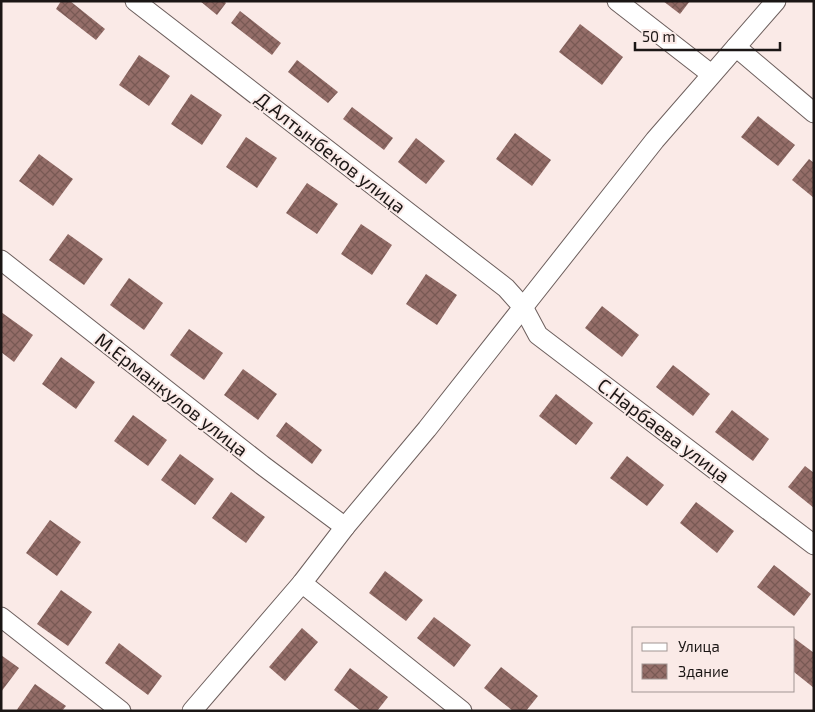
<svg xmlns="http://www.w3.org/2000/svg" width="815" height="712" font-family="'Exo 2',sans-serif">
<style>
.building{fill:url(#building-cross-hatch)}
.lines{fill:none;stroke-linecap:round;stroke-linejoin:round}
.minor-casing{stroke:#6d5f5d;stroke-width:21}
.minor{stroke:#fff;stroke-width:19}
.labels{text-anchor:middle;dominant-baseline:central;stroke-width:4;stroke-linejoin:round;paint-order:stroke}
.street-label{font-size:19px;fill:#1b1615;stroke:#faeae7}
</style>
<defs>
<pattern id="building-cross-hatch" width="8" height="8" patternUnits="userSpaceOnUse" patternTransform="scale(1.25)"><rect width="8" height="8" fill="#946d68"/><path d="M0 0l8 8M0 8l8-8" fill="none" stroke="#785954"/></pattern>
</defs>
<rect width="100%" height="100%" fill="#faeae7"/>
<g class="building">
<polygon points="61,1 70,1 105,29 96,40 56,9"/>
<polygon points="200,1 224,1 226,3 217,15"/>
<polygon points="663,1 690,1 680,14"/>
<polygon points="240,11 281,43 272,55 231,23"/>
<polygon points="580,24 623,57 602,85 559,52"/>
<polygon points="139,55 170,76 149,106 119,85"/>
<polygon points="297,60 338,92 328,103 288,72"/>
<polygon points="191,94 222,115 202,145 171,124"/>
<polygon points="352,107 393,138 384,150 343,119"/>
<polygon points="758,116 795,145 778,166 741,137"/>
<polygon points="515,133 551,160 532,186 496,159"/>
<polygon points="246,137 277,158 257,188 226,167"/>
<polygon points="416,138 445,161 426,184 398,162"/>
<polygon points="39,154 73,179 53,206 19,181"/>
<polygon points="809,159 814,163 814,198 792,180"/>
<polygon points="307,183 338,204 317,234 286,213"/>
<polygon points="361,224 392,245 372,275 341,254"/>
<polygon points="68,234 103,259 84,285 49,260"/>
<polygon points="426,274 457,295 437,325 406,304"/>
<polygon points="129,278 163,303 144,330 110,305"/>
<polygon points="602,306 639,335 622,357 585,328"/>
<polygon points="1,312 33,335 14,362 1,352"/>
<polygon points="189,329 223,353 204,380 170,355"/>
<polygon points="61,357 95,382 76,409 42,384"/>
<polygon points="673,365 710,394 693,416 656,387"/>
<polygon points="243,369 277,394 258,420 224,395"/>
<polygon points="556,394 593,423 576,445 539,416"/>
<polygon points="732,410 769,439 753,461 715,432"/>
<polygon points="133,415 167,440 148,466 114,441"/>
<polygon points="286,422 322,450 312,464 276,436"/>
<polygon points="180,454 214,479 195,505 161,480"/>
<polygon points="627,456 664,485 647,506 610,478"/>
<polygon points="805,466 814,473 814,508 788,487"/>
<polygon points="231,492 265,517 246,543 212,518"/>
<polygon points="696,502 734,531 717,553 680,523"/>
<polygon points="50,520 81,542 57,576 26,553"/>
<polygon points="774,565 811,594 794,616 757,587"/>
<polygon points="385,571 423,600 406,621 369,593"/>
<polygon points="61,590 92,612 68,646 37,624"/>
<polygon points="434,617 471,645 454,667 417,638"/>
<polygon points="302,628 318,642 285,681 269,667"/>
<polygon points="794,638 814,653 814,688 794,672"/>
<polygon points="119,643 162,676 148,695 105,663"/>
<polygon points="1,655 19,668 1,692"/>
<polygon points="501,667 538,696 526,711 513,711 484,688"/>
<polygon points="350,668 388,697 377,711 361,711 334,690"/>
<polygon points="35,684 66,706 62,711 16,711"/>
</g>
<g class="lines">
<g class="minor-casing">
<g id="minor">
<polyline points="135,1 506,288 523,307 538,335 814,545"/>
<polyline points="617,1 711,74"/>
<polyline points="736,47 814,113"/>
<polyline points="1,260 262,465 345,527"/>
<polyline points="302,583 462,711"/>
<polyline points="1,617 121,711"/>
<polyline points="192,711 302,583 345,527 427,429 655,140 776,1"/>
</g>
</g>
<use href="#minor" class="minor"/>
</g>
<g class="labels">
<g class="street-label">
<text transform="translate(331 152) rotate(38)">Д.Алтынбеков улица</text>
<text transform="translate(172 394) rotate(38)">М.Ерманкулов улица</text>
<text transform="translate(664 430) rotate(37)">С.Нарбаева улица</text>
</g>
</g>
<rect width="815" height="712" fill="none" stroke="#1b1615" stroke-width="5"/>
<rect x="632" y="627" width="162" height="65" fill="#faeae7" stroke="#a19593"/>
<rect x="642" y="643" width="25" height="8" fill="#ffffff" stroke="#a19593"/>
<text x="678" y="652" font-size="15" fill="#1b1615">Улица</text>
<rect x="642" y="664" width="25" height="15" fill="url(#building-cross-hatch)" stroke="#a19593"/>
<text x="678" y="677" font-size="15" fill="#1b1615">Здание</text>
<path d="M635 42v8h145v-8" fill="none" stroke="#1b1615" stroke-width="2.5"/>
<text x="642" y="42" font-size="15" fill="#1b1615" stroke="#faeae7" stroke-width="4" paint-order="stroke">50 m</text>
</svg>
